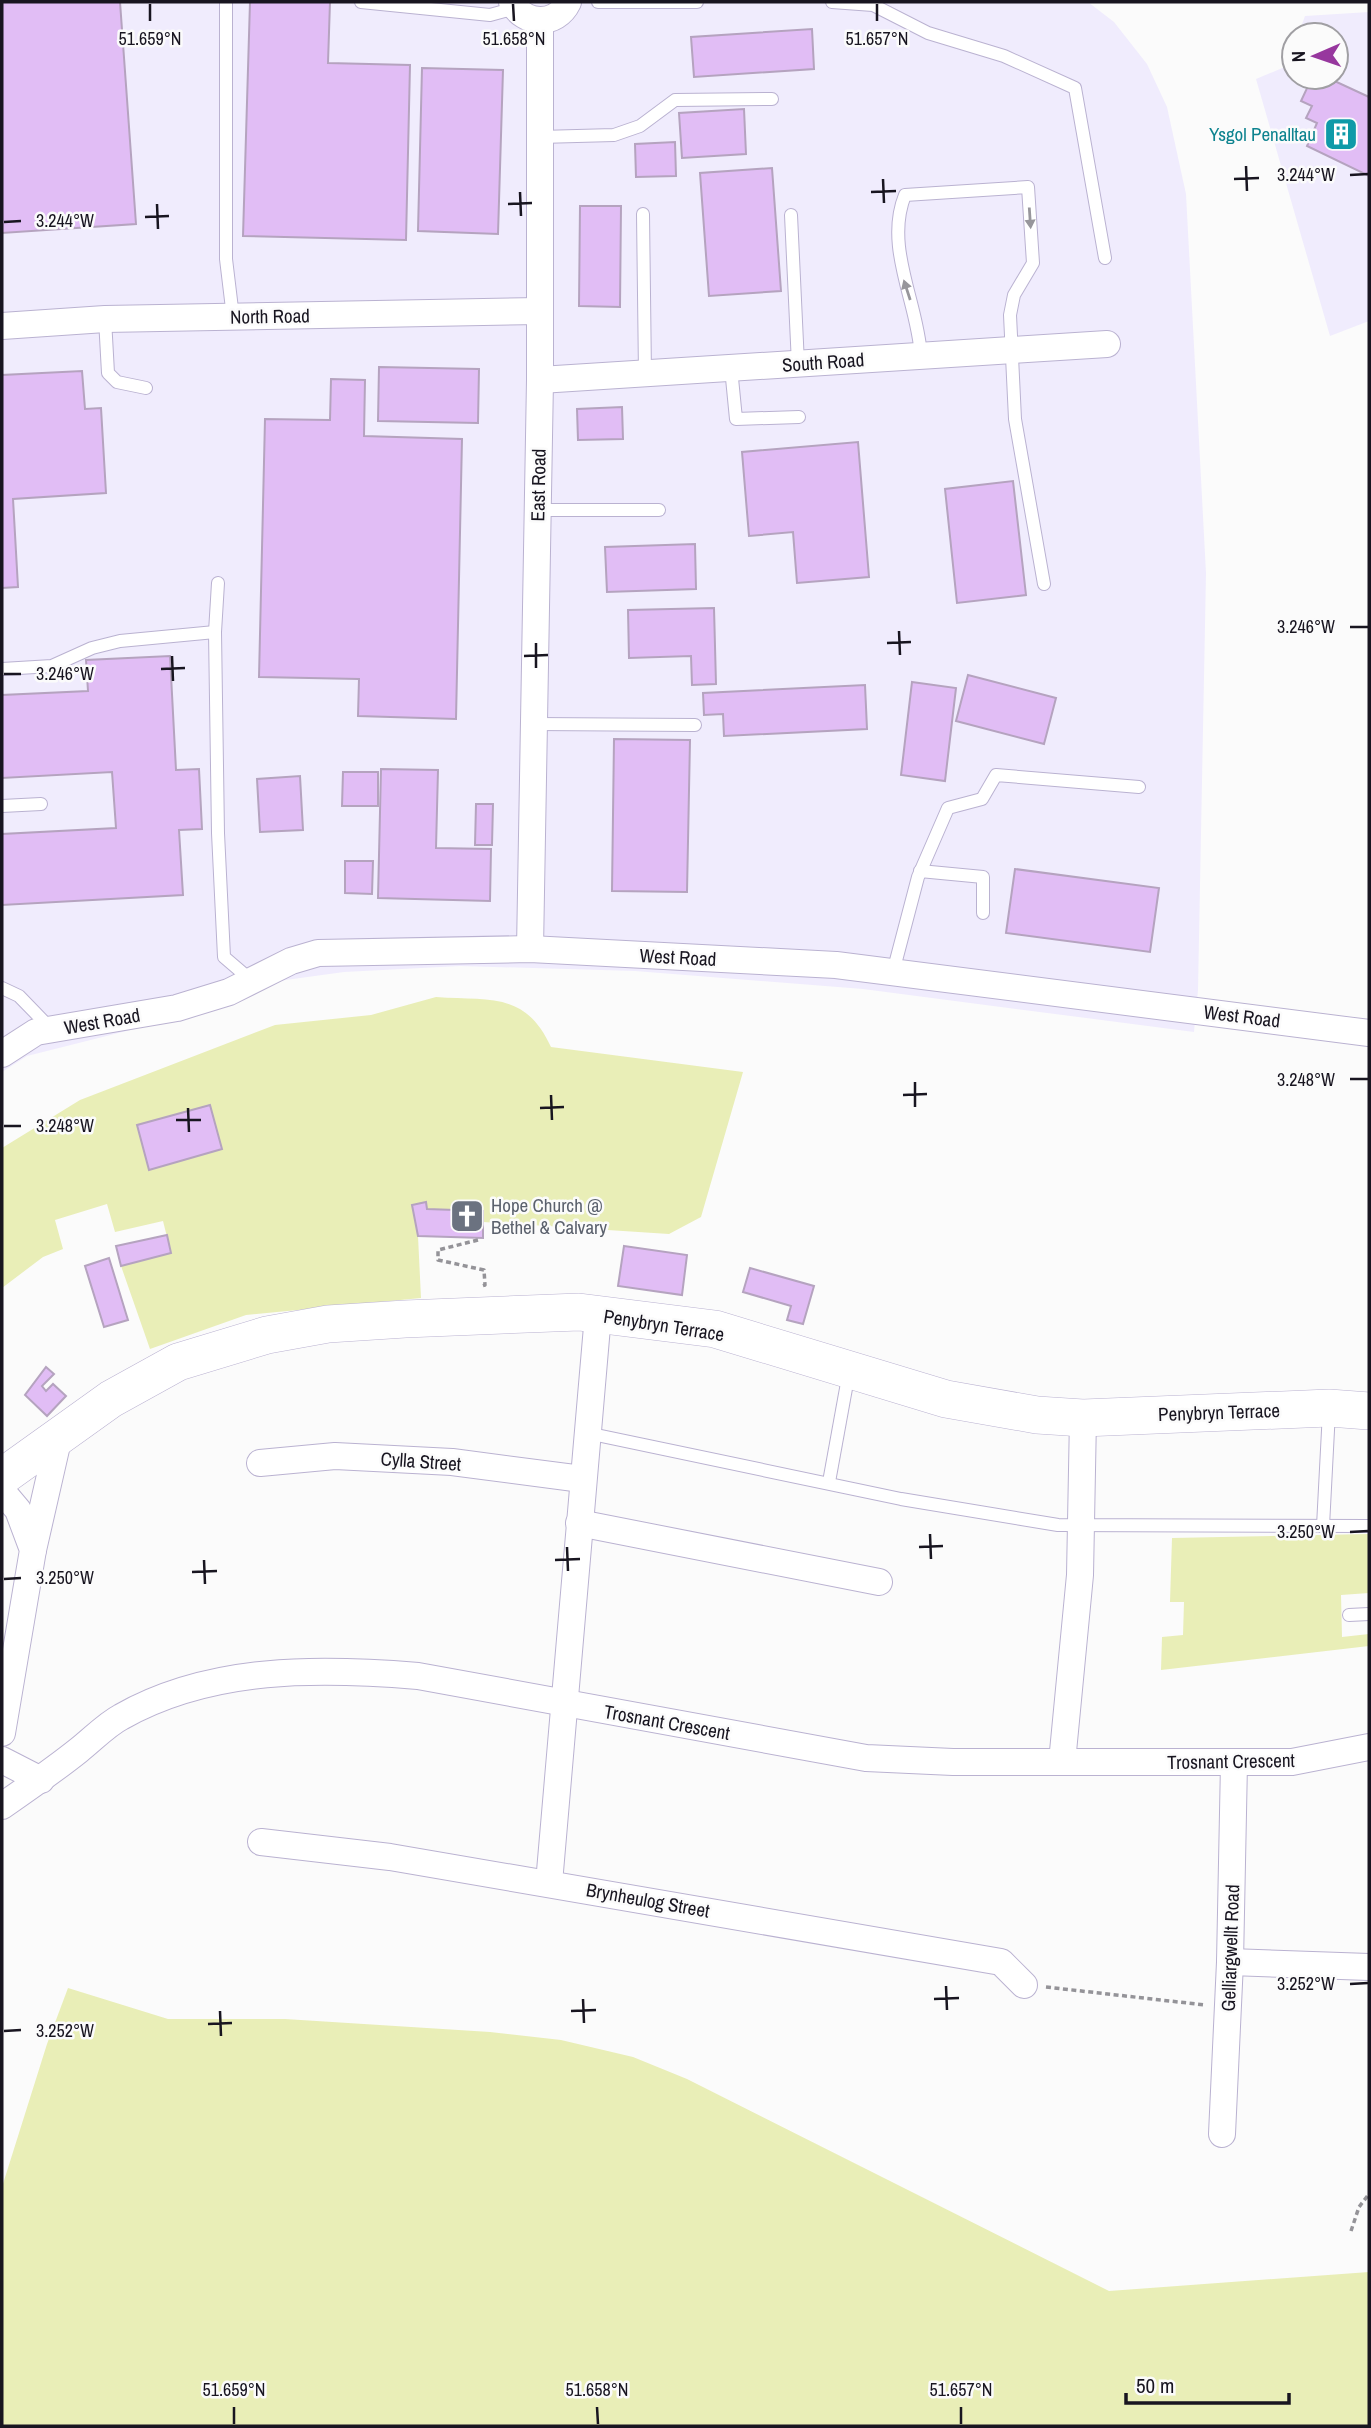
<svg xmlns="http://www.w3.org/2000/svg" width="1371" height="2428" font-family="'Archivo Narrow',sans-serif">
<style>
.built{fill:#f0ecfd}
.green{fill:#e9eeb7}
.building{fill:#e1bdf5;stroke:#b5a3bf;stroke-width:2}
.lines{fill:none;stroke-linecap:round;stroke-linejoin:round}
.lane-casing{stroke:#bab2d1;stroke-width:14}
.street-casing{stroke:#bab2d1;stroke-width:28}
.secondary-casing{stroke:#bab2d1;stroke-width:38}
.path{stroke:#949398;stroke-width:3.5;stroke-dasharray:5 3.5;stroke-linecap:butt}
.lane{stroke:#fff;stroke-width:12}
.street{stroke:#fff;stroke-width:26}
.secondary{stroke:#fff;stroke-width:37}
.oneway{fill:#97969b}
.ticks{fill:none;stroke:#181520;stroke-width:2.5}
.labels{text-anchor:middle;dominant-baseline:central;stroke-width:5;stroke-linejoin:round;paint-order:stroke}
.culture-label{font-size:19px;fill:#0d838f;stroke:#fbfbfb;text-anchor:end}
.street-label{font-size:19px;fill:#181520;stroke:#fbfbfb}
.worship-label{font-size:19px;fill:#5b616d;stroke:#fbfbfb;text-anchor:start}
.ticks-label{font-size:18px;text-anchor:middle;fill:#181520;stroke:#fbfbfb;stroke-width:5;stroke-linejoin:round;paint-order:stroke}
</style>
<rect width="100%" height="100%" fill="#fbfbfb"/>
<g class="built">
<polygon points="2,2 1088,2 1114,22 1147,64 1167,107 1186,194 1206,573 1198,990 1194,1032 863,989 635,971 460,966 344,972 271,982 194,1014 27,1056 2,1072"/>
<polygon points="1369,12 1369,321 1330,336 1256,79 1287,66 1294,46 1294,77 1336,77 1336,35 1298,35 1305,16"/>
</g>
<g class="green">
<path d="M436,997C490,1001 525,991 551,1047L743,1072L701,1217L669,1234L483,1222V1211L427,1209L426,1202L412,1205L418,1236L421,1298L246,1315L150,1349L121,1266L171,1253L163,1221L115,1232L107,1204L55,1220L63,1249L43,1257L2,1288V1148L80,1100L275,1025L371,1015Z"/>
<polygon points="1369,1534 1369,1593 1341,1595 1342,1637 1369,1634 1369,1646 1161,1670 1162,1637 1183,1635 1184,1602 1170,1602 1172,1538"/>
<polygon points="68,1988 168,2019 285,2019 490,2032 561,2040 633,2057 687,2079 1109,2291 1369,2272 1369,2426 2,2426 2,2187 47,2044"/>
</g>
<g class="building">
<polygon points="2,2 120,2 136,224 2,233"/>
<polygon points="250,2 330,2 328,63 410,65 406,240 243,236"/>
<polygon points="812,29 814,69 694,77 691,37"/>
<polygon points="422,68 503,70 498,234 418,231"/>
<polygon points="1301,77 1326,77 1369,97 1369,176 1307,146 1317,123 1306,118 1312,106 1301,101 1309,84"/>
<polygon points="744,109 746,154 682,158 679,113"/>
<polygon points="675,142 676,176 636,177 635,144"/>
<polygon points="772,168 781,291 709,296 700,173"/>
<polygon points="580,206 621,206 620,307 579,306"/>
<polygon points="379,367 479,369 478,423 378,421"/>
<polygon points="82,371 85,409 101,408 106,493 13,499 18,587 2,588 2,375"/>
<polygon points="331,379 365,380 364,436 462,439 456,719 358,716 359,679 259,677 265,419 330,420"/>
<polygon points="622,407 623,439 578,440 577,409"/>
<polygon points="858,442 869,577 797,583 793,532 749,536 742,452"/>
<polygon points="1013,481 1026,595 957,603 945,489"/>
<polygon points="695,544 696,589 607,592 605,547"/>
<polygon points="714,608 716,684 692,685 691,656 629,658 628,610"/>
<polygon points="170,656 176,770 199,769 202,829 179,830 183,895 2,905 2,834 116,828 112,772 2,778 2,695 88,691 86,660"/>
<polygon points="968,675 1056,698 1044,744 956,721"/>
<polygon points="912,682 956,688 945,781 901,775"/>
<polygon points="865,685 867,729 724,736 723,714 704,715 703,693"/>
<polygon points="614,739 690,740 687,892 612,891"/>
<polygon points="381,769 438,770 436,848 491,849 490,901 378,898"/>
<polygon points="343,772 378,772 378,806 342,806"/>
<polygon points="300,776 303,830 260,832 257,779"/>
<polygon points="476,804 493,804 492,845 475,845"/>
<polygon points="345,861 373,861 372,894 345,893"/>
<polygon points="1015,869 1159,888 1150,952 1006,933"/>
<polygon points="210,1105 222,1149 149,1170 137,1125"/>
<polygon points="426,1202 427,1209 483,1211 483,1238 418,1236 412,1205"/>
<polygon points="167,1235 171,1253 121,1266 116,1246"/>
<polygon points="624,1246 687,1255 682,1295 618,1286"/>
<polygon points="109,1258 128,1320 104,1327 85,1266"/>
<polygon points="750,1268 814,1286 803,1324 787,1320 791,1306 743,1292"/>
<polygon points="46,1367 54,1374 42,1386 46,1391 53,1384 66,1396 47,1416 25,1395"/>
</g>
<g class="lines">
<g class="lane-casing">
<g id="lane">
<polyline points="226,2 226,259 233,317"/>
<polyline points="361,2 490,15 515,8"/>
<polyline points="598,2 697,2"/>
<polyline points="832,2 873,5 928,33 1004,56 1075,88 1105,258"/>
<polyline points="540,137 614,135 640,126 675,100 772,99"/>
<polyline points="643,214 645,374"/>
<polyline points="791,215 798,364"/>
<polyline points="105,319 108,373 117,382 146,388"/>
<path d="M921,356C918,303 884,247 905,195L1028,187L1033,263L1014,295L1010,315L1015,419L1044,584"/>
<polyline points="731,368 736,419 799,417"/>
<polyline points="537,510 659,510"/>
<polyline points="218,583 215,632 218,833 224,957 252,981"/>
<polyline points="2,669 52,666 92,648 120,641 215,632"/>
<polyline points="534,724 695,725"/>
<polyline points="2,806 41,804"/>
<polyline points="920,871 983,877 983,913"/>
<polyline points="893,972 918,877 948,808 982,799 996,775 1139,787"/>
<polyline points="2,988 19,996 52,1030"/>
<polyline points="587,1433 901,1499 1058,1525 1369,1526"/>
<polyline points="829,1482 849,1372"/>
<polyline points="1323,1526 1329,1411"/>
<polyline points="1349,1615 1369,1614"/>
</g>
</g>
<g class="street-casing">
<g id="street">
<path d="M512,2C524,25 556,27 568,2"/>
<polyline points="2,326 105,319 539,311"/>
<polyline points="540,380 1107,344"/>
<polyline points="530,949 540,380 540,20"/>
<polyline points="2,1054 36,1032 177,1008 229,992 291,961 318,953 530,949 836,965 1369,1033"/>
<polyline points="260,1463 335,1456 452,1462 582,1479"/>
<polyline points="2,1491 18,1510 33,1550 2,1733"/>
<polyline points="579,1523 879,1582"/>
<polyline points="33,1550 59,1436"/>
<polyline points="2,1760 41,1780"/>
<polyline points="1062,1762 1080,1575 1083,1418"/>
<path d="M2,1806C28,1788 54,1770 79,1750C93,1739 106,1725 121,1717C211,1666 319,1668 418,1676L866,1758L953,1762H1292L1369,1747"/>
<polyline points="261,1842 390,1857 1001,1962 1024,1985"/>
<polyline points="549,1883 598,1315"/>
<polyline points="1230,1962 1369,1967"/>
<polyline points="1222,2134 1230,1962 1234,1763"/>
</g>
</g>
<g class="secondary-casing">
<polyline id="secondary" points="2,1477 111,1399 178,1362 267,1335 328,1324 405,1319 579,1312 715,1329 946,1399 1037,1415 1083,1418 1329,1408 1369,1411"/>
</g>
<g class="path">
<polyline points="478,1240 438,1250 438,1260 484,1270 485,1285 482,1286"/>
<polyline points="1046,1987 1205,2005"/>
<polyline points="1351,2231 1359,2207 1369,2194"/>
</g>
<use href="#lane" class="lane"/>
<use href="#street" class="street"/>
<use href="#secondary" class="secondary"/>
</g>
<defs><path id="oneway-solid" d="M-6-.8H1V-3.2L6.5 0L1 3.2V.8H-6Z" transform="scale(1.75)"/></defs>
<g class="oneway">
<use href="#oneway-solid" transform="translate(1030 218) rotate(86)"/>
<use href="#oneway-solid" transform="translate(907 290) rotate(-108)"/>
</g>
<path class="ticks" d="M150,4V21M513,4L514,21M877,4V21M1246,166L1247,191M1350,175L1368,174M883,179L884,203M1234,179L1259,178M520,192L521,216M871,192L896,191M157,204L158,229M508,204L532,203M145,217L169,216M4,222L21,221M1350,627H1368M899,631L900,655M536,643V668M887,643L911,642M172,656L173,681M524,656L548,655M161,669L185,668M4,674H21M1350,1079H1368M915,1082V1107M551,1095L552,1120M903,1095L927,1094M188,1108L189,1132M540,1108L564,1107M176,1120H201M4,1126H21M1350,1532L1368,1531M930,1534L931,1559M567,1547L568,1571M919,1547L943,1546M204,1560L205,1584M555,1560L580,1559M192,1572L217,1571M4,1579L21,1578M1350,1984L1368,1983M946,1986L947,2010M583,1999L584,2023M934,1999L959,1998M220,2011L221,2036M571,2011L596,2010M208,2024L232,2023M4,2031L21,2030M234,2407V2424M597,2407L598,2424M961,2407V2424"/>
<defs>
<g id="building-square" transform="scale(1.75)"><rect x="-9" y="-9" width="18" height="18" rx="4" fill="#0f9aa8" stroke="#fbfbfb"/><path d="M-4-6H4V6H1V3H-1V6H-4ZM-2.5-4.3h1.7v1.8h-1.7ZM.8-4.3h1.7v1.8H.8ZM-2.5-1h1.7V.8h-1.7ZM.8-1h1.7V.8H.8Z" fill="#fff"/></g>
<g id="church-square" transform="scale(1.75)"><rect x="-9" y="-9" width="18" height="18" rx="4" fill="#6b7280" stroke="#fbfbfb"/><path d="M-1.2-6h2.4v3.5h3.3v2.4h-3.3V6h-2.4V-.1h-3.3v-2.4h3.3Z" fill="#fff"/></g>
</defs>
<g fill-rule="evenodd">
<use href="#building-square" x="1341" y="134"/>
<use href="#church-square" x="467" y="1216"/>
</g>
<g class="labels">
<g class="culture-label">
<text x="1316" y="134">Ysgol Penalltau</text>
</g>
<g class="street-label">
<text transform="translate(270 316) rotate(-1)">North Road</text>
<text transform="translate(823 362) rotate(-4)">South Road</text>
<text transform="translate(538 485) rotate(-89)">East Road</text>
<text transform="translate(678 957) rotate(3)">West Road</text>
<text transform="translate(1242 1016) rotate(7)">West Road</text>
<text transform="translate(102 1021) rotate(-10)">West Road</text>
<text transform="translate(664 1325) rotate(9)">Penybryn Terrace</text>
<text transform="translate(1219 1412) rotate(-2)">Penybryn Terrace</text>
<text transform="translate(421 1461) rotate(4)">Cylla Street</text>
<text transform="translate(667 1722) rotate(10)">Trosnant Crescent</text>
<text transform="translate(1231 1761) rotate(-1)">Trosnant Crescent</text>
<text transform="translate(648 1900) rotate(10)">Brynheulog Street</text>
<text transform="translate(1230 1948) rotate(-88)">Gelliargwellt Road</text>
</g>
<g class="worship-label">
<text x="491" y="1205">Hope Church @<tspan x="491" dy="22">Bethel &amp; Calvary</tspan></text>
</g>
</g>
<g class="ticks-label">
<text x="150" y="45">51.659°N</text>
<text x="514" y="45">51.658°N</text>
<text x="877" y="45">51.657°N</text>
<text x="1306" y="181">3.244°W</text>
<text x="65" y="227">3.244°W</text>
<text x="1306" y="633">3.246°W</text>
<text x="65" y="680">3.246°W</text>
<text x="1306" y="1086">3.248°W</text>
<text x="65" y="1132">3.248°W</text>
<text x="1306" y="1538">3.250°W</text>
<text x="65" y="1584">3.250°W</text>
<text x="1306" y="1990">3.252°W</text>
<text x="65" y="2037">3.252°W</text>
<text x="234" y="2396">51.659°N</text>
<text x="597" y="2396">51.658°N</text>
<text x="961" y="2396">51.657°N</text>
</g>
<rect width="1371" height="2428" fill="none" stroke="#181520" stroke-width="7"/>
<g transform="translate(1315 56) rotate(268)"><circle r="33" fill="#fbfbfb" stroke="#a09fa3" stroke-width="2"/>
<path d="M0-5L12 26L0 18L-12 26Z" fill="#97379e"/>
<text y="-10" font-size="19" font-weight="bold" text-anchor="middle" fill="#181520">N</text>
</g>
<path d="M1126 2393v10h163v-10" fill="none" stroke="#181520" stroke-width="3.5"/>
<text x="1136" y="2393" font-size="21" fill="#181520" stroke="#fbfbfb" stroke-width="5" paint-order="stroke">50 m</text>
</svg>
